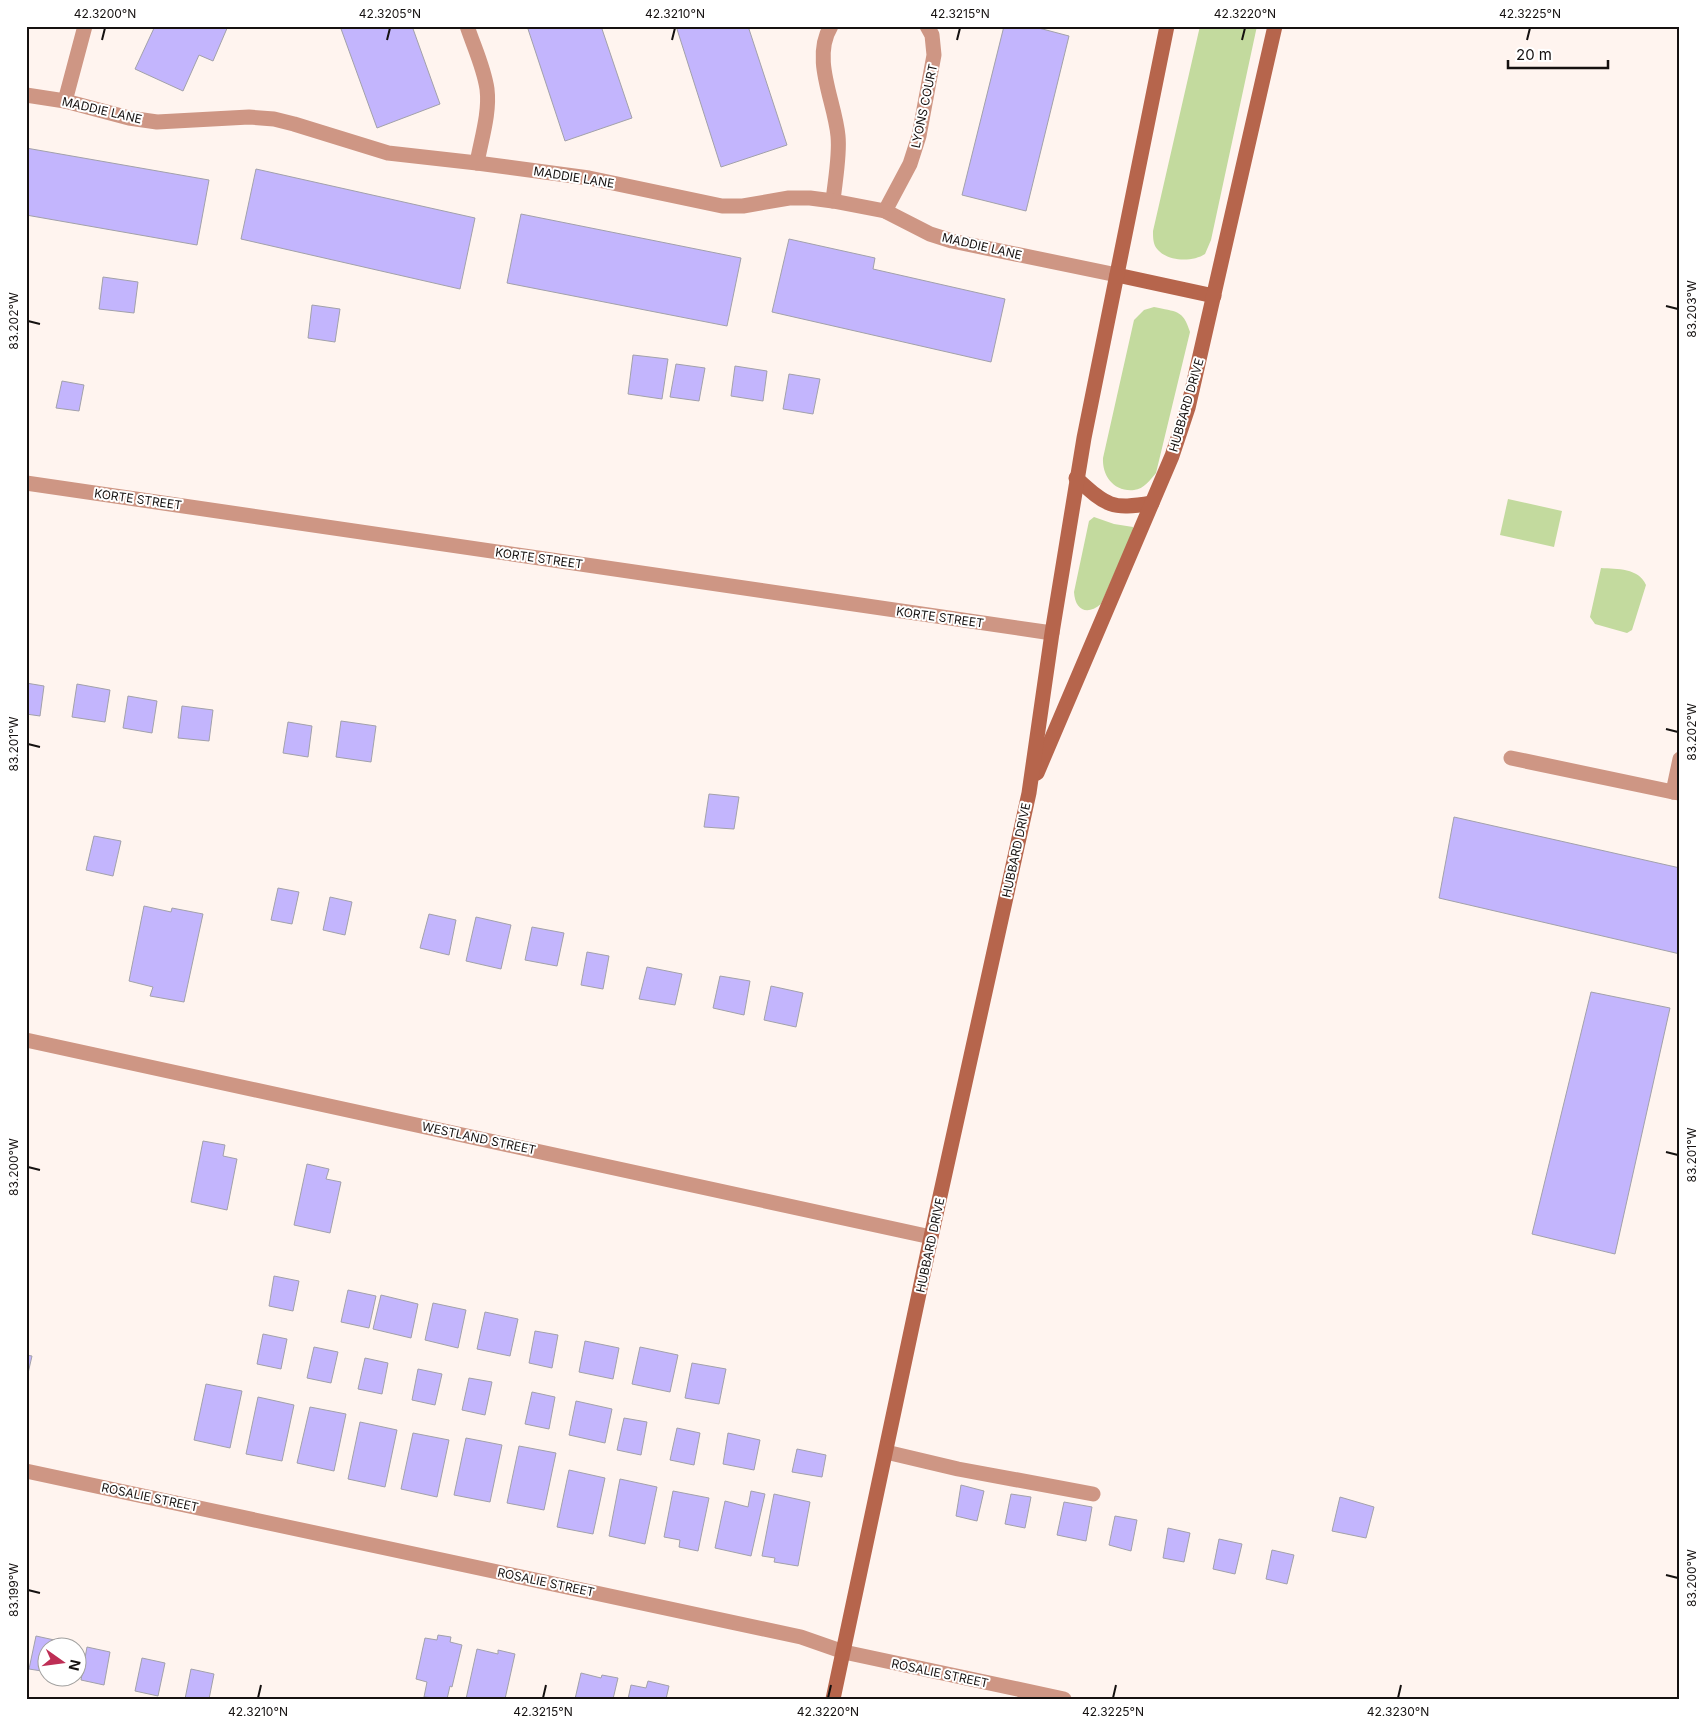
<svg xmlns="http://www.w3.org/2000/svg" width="1706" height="1725" font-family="Inter,sans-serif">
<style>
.green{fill:#c3da9e}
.building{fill:#c3b5fd;stroke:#a2a1aa}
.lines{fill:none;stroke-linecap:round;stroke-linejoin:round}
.lane{stroke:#ce9684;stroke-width:15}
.street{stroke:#ce9684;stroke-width:15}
.secondary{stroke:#b6654c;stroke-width:15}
.ticks{fill:none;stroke:#151110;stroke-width:2}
.labels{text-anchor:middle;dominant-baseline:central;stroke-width:4;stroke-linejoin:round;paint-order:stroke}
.street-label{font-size:12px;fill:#151110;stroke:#fff}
.neatline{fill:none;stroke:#151110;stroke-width:2}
.ticks-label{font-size:12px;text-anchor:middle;fill:#151110}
</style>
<rect width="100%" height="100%" fill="#fff4ef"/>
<g class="green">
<path d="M1200,26H1257L1211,240L1205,254C1193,262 1169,262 1158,250C1153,245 1153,238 1153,231Z"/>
<path d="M1154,307C1176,312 1183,309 1190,332L1156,473C1150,480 1144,489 1134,490C1114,492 1102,476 1103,458L1134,320L1144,310Z"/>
<polygon points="1508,499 1562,511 1554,547 1500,535"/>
<path d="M1094,517L1114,524L1133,527V531L1101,604C1087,616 1075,610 1074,592L1089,521Z"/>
<path d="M1601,568C1617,569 1639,568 1646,585L1632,630L1627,633L1595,624L1590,617Z"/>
</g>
<g class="building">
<polygon points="155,26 228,26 213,61 199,55 183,91 135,69"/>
<polygon points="340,26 412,26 440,104 377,128"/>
<polygon points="527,26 601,26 632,118 565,141"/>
<polygon points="676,26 748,26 787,145 721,167"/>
<polygon points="1004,26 1031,26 1069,36 1026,211 962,195"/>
<polygon points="26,148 209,180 197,245 26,215"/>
<polygon points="256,169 475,218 460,289 241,239"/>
<polygon points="521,214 741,258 727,326 507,283"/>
<polygon points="789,239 875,258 873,269 1005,299 991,362 772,312"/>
<polygon points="103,277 138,282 134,313 99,309"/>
<polygon points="312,305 340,309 335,342 308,338"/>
<polygon points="633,355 668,359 662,399 628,394"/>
<polygon points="676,364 705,368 699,401 670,397"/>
<polygon points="735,366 767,371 763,401 731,396"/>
<polygon points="789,374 820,379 813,414 783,409"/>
<polygon points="62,381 84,385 79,411 56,408"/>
<polygon points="26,683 44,686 40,716 26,714"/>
<polygon points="77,684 110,690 105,722 72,717"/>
<polygon points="128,696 157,701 152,733 123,728"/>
<polygon points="182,706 213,710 209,741 178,738"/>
<polygon points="341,721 376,726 371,762 336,757"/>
<polygon points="288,722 312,726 308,757 283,753"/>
<polygon points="709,794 739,797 734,829 704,827"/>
<polygon points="1454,817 1680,868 1680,954 1439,898"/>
<polygon points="94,836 121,841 113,876 86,870"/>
<polygon points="278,888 299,892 292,924 271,920"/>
<polygon points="330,897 352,902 345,935 323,930"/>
<polygon points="144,906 171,912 172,908 203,914 184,1002 150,996 153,987 129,981"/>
<polygon points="429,914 456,920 449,955 420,948"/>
<polygon points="476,917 511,925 501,969 466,961"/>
<polygon points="532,927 564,933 557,966 525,960"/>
<polygon points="587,952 609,956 603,989 581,985"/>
<polygon points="647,967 682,974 675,1005 639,999"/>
<polygon points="720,976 750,981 744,1015 713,1008"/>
<polygon points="771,986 803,993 796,1027 764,1020"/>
<polygon points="1591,992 1670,1008 1615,1254 1532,1234"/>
<polygon points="203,1141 225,1145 223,1156 237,1159 227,1210 191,1202"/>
<polygon points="307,1164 329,1169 326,1179 341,1182 330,1233 294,1225"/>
<polygon points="274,1276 299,1281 293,1311 269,1306"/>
<polygon points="348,1290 376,1296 369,1328 341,1322"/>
<polygon points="381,1295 418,1304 411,1338 373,1329"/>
<polygon points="433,1303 466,1310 458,1348 425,1340"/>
<polygon points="485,1312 518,1319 510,1356 477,1349"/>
<polygon points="535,1331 558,1335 552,1368 529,1363"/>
<polygon points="263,1334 287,1339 281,1369 257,1364"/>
<polygon points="585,1341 619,1348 613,1379 579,1372"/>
<polygon points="314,1347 338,1352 331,1383 307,1378"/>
<polygon points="640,1347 678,1355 670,1392 632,1384"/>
<polygon points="26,1355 32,1356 26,1382"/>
<polygon points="365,1358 388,1363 382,1394 358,1389"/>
<polygon points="692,1363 726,1369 719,1404 685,1398"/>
<polygon points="418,1369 442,1374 435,1405 412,1400"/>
<polygon points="469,1378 492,1382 485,1415 462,1410"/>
<polygon points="206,1384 242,1391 230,1448 194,1440"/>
<polygon points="532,1392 555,1397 549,1429 525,1424"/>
<polygon points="258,1397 294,1405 282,1461 246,1454"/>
<polygon points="576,1401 612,1409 605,1443 569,1435"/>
<polygon points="310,1407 346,1414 334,1471 297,1463"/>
<polygon points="624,1418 647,1422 641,1455 617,1450"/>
<polygon points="360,1422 397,1430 385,1487 348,1479"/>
<polygon points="677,1428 700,1433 694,1465 670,1460"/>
<polygon points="413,1433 449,1440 437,1497 401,1489"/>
<polygon points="728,1433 760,1440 754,1470 723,1464"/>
<polygon points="466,1438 502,1445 490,1502 454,1495"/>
<polygon points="519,1446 556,1453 544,1510 507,1503"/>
<polygon points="797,1449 826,1455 822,1477 792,1472"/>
<polygon points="569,1470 605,1478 593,1534 557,1527"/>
<polygon points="620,1479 657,1487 645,1544 609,1536"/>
<polygon points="961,1485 984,1491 977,1521 956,1516"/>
<polygon points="673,1491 709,1498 698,1551 679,1547 680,1540 664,1537"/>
<polygon points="751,1491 765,1494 751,1556 715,1548 725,1501 748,1507"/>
<polygon points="774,1494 810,1502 798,1566 774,1562 775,1558 762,1556"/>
<polygon points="1011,1494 1031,1497 1025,1528 1005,1524"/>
<polygon points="1340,1497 1374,1507 1366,1538 1332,1531"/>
<polygon points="1064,1502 1092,1507 1086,1541 1057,1535"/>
<polygon points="1115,1516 1137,1520 1131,1551 1109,1545"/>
<polygon points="1168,1528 1190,1533 1184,1562 1163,1558"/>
<polygon points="1219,1539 1242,1544 1235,1574 1213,1569"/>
<polygon points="1272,1550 1294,1555 1287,1584 1266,1579"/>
<polygon points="438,1635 451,1637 450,1642 462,1645 452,1687 450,1686 447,1699 424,1697 427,1682 416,1679 425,1638 437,1640"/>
<polygon points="36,1636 59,1641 58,1648 48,1648 48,1672 29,1669"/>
<polygon points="87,1647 110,1652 104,1685 81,1680"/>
<polygon points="477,1649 498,1654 498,1650 515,1654 505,1699 466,1699"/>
<polygon points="142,1658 165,1663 158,1696 135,1691"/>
<polygon points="191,1669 214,1674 209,1699 185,1699"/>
<polygon points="581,1673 601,1678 602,1675 618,1678 613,1699 575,1699"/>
<polygon points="648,1681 669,1686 666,1699 628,1699 631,1685 646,1688"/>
</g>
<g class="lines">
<g class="lane">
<polyline points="1511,758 1673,792"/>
<polyline points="1680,759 1673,792 1680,793"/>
<polyline points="886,1452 958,1469 1093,1494"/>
</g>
<g class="street">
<path d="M467,26C474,47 484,68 487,89C490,113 481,140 477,163"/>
<path d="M831,26C811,59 835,101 838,136C840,155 835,181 833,201"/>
<polyline points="26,95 65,101 129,118 157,122 249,117 274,119 294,124 388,153 477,163 589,178 722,206 743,206 789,198 810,198 833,201 885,211 930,234 952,241 1117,275"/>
<polyline points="65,101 85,26"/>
<polyline points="885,211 910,164 919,136 934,55 932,35 927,26"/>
<polyline points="26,483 1052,633"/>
<polyline points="26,1040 931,1237"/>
<polyline points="26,1471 801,1637 844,1652 1064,1699"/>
</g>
<g class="secondary">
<polyline points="1117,275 1214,296"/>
<path d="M1076,478C1107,506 1111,510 1152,503"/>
<polyline points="1037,773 1172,456 1188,408 1275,26"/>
<polyline points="833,1699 931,1237 1029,793 1052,633 1084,438 1167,26"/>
</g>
</g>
<path class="ticks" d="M102,40L105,28M387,40L390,28M672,40L675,28M957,40L960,28M1242,40L1245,28M1527,40L1530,28M1666,306L1678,309M28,321L40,324M1666,729L1678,732M28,744L40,747M1666,1152L1678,1155M28,1167L40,1170M1666,1575L1678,1578M28,1590L40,1593M258,1698L261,1685M543,1698L546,1685M828,1698L831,1685M1113,1698L1116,1685M1398,1698L1401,1685"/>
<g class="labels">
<g class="street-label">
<text transform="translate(924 106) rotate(-78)">LYONS COURT</text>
<text transform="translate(102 110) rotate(13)">MADDIE LANE</text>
<text transform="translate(574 177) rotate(9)">MADDIE LANE</text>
<text transform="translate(982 246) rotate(13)">MADDIE LANE</text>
<text transform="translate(1186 405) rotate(-74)">HUBBARD DRIVE</text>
<text transform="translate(138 499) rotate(8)">KORTE STREET</text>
<text transform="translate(539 558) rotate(8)">KORTE STREET</text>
<text transform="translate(940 617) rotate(8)">KORTE STREET</text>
<text transform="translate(1016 850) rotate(-78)">HUBBARD DRIVE</text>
<text transform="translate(479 1138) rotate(12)">WESTLAND STREET</text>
<text transform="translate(930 1245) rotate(-78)">HUBBARD DRIVE</text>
<text transform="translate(150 1497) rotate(12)">ROSALIE STREET</text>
<text transform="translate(546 1582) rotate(12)">ROSALIE STREET</text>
<text transform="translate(940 1673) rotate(12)">ROSALIE STREET</text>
</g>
</g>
<rect width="1706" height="1725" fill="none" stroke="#ffffff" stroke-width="55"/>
<g transform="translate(62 1662) rotate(104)"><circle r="24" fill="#ffffff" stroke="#a1a09f"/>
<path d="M0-4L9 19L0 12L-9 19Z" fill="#be2e55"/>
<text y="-8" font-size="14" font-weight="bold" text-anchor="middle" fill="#151110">N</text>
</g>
<path d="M1508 60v8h100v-8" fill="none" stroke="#151110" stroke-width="2.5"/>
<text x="1516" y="60" font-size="15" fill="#151110" stroke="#ffffff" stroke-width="4" paint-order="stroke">20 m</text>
<rect x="28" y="28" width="1650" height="1670" class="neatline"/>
<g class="ticks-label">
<text x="105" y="18">42.3200°N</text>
<text x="390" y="18">42.3205°N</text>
<text x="675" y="18">42.3210°N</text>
<text x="960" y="18">42.3215°N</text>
<text x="1245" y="18">42.3220°N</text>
<text x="1530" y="18">42.3225°N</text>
<text transform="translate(1692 309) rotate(-90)" y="4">83.203°W</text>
<text transform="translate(14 321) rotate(-90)" y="4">83.202°W</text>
<text transform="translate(1692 732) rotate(-90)" y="4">83.202°W</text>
<text transform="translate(14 744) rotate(-90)" y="4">83.201°W</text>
<text transform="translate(1692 1155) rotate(-90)" y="4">83.201°W</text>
<text transform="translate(14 1167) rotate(-90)" y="4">83.200°W</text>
<text transform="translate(1692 1578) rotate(-90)" y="4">83.200°W</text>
<text transform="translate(14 1590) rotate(-90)" y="4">83.199°W</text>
<text x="258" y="1716">42.3210°N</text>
<text x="543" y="1716">42.3215°N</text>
<text x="828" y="1716">42.3220°N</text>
<text x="1113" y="1716">42.3225°N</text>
<text x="1398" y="1716">42.3230°N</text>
</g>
</svg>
